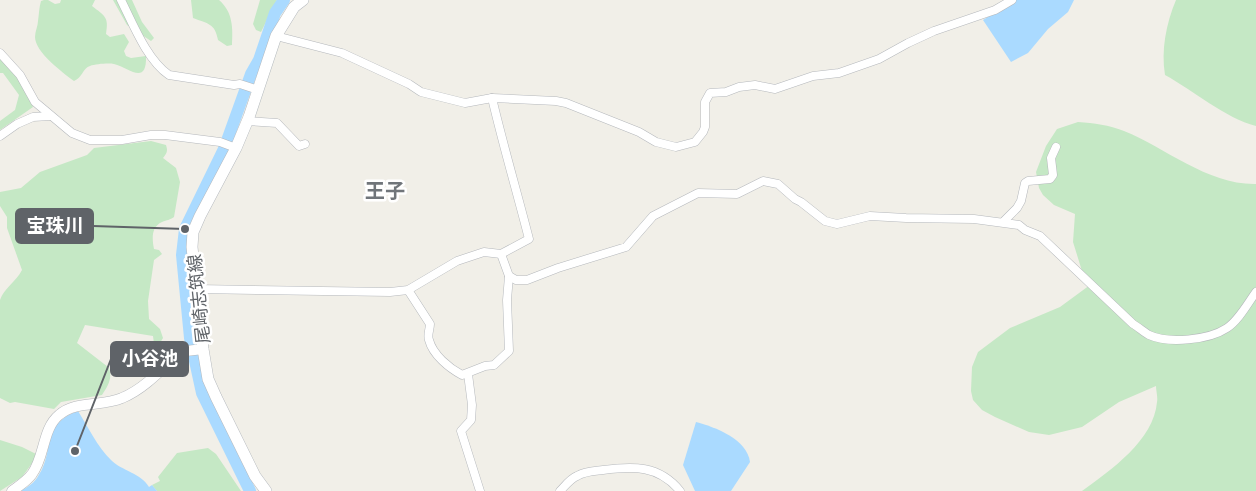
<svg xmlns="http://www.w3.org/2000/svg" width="1256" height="491" font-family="Commissioner,'Noto Sans JP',sans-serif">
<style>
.green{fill:#c5e8c5}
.water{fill:#aadaff}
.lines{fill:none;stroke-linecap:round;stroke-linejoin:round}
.river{stroke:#aadaff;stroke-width:12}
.minor-casing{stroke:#b5b8bc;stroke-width:9}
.tertiary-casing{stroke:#b5b8bc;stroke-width:11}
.secondary-casing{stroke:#b6babf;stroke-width:12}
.minor{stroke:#fff;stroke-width:8}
.tertiary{stroke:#fff;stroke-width:10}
.secondary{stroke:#fff;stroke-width:11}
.labels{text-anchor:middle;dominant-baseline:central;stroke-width:5;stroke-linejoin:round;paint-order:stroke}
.street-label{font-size:18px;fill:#5f6368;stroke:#fff}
.quarter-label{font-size:20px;font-weight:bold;fill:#70757a;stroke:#fff}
.leader{fill:none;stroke:#5f6368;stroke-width:2}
.callout-dot{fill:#5f6368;stroke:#fff;stroke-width:2}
.callout{fill:#5f6368;stroke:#5f6368;stroke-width:2}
.callout-label{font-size:19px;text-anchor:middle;font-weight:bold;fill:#fff}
</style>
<rect width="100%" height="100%" fill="#f1efe8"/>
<g class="green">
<path d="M44,0H48L55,4L60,3L61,0H95L92,6C105,16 109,17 106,34L110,37L124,34L129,42L124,51L126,56L131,58L146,56C147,86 129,68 114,64C108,63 96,64 90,66C83,68 82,78 74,81C62,72 35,52 35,37C35,31 38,26 38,21C39,14 39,8 41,1Z"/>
<polygon points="113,0 132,0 142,22 154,38 151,41 127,25"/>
<path d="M191,0H219C233,12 233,28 232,45L227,46L218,40C215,23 208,24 193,18Z"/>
<polygon points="260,0 277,0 261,32 256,30 253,24"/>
<path d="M1176,0H1256V126C1225,118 1194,91 1165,75C1161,50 1166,24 1176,0Z"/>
<polygon points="0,57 18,75 33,107 0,130 0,121 15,110 19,95 3,73 0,73"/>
<path d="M1078,122C1094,123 1109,125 1124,131C1166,148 1208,185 1256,184V491H1082C1111,470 1154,440 1157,402C1158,397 1156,391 1156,386L1119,402L1082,427L1049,435L1029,432L995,417L982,410L973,400L971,391L972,367L978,352L1010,328L1060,307L1090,285L1082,271L1073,242L1075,214L1054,205L1043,195L1039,188L1036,172L1046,146L1057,129Z"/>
<path d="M151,141L166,145C168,151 167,153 163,158L176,168L180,182L174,217C170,220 167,220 162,222C151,227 152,239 154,249L159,250L162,254L154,260L148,301L149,319L160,329L163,338L155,351L153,336L85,325L77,343L108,367C114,377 107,387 102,395L61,402L54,409L15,402L10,403L0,398V300C4,288 16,282 22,270L7,228V217L0,206V192L21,188L40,172L87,155L94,148Z"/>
<polygon points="0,440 22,447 38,455 22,477 0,491"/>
<polygon points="208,448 216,454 241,491 157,491 152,485 160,481 158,477 177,453"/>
</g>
<g class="water">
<polygon points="1014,0 1074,0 1068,12 1048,29 1028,53 1011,62 983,20"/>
<path d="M78,411C87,425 98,448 111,460C122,471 141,473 149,487L152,485L157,491H21C27,487 33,484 37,478C56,452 39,425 78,411Z"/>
<path d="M696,422C715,427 747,439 750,462L731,491H695L683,465Z"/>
</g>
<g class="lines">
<polyline class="river" points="250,491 202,393 190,338 182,255 185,229 224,149 251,74 259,60 275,13 284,0"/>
<g class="minor-casing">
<g id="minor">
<path d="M121,0C133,24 147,60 169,75L234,85L240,84L258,90"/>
<polyline points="276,36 342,53 409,84 421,92 465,103 492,98 556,101 566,103 639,132 656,142 676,147 695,142 703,132 705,127 705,102 710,93 726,92 739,87 755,85 775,89 813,76 839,73 879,59 908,43 934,31 995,10 1012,0"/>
<polyline points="0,53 20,75 35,102 72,133 90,140 122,140 151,135 165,135 220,142 236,148"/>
<polyline points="247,121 277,123 299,146 305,144"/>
<polyline points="0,136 17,124 33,117 50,116"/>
<polyline points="1003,222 1017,208 1021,201 1025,183 1028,181 1050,179 1053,175 1051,158 1056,147"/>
<path d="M501,254L509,276L516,280H527L558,268L626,247L653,216L698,193L737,194L763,181L778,184L795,199L801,202L825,221L837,224L870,216L906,218L974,219L1019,225L1025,230L1040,236L1133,324C1138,327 1144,332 1149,335C1169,344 1209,340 1227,328C1239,320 1248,303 1256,292"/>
<path d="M196,289L390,292L408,290L457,261L484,252L501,254L529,239C517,192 503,145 492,98"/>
<path d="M408,290L430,324C430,329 427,335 429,340C433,355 449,368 462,375L485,366L494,365L509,351L507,300L509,276"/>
<polyline points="468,374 472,405 471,420 461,431 480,491"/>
<path d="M560,491C565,486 570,479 577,476C585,471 594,471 603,470C633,466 659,465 680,491"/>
</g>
</g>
<g class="tertiary-casing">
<path id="tertiary" d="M12,491C19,486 27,481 32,474C45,457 42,429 59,415C76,400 102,407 122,398C144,389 162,369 179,353L186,351L203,349"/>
</g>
<g class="secondary-casing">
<polyline id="secondary" points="266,491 255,476 216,397 208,379 203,349 192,247 193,232 200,216 236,148 249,117 276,36 294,7 303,0"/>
</g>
<use href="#minor" class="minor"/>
<use href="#tertiary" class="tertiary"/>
<use href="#secondary" class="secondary"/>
</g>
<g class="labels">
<g class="street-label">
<text transform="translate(198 299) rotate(-96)">尾崎志筑線</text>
</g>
<g class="quarter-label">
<text x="385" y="190">王子</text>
</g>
</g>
<path class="leader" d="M185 229L93 226M75 451L111 359"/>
<g class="callout-dot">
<circle cx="185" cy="229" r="5"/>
<circle cx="75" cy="451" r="5"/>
</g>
<g class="callout">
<rect x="16" y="209" width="77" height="34" rx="5"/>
<rect x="111" y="342" width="77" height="34" rx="5"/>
</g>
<g class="callout-label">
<text x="55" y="232">宝珠川</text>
<text x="150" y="365">小谷池</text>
</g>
</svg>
